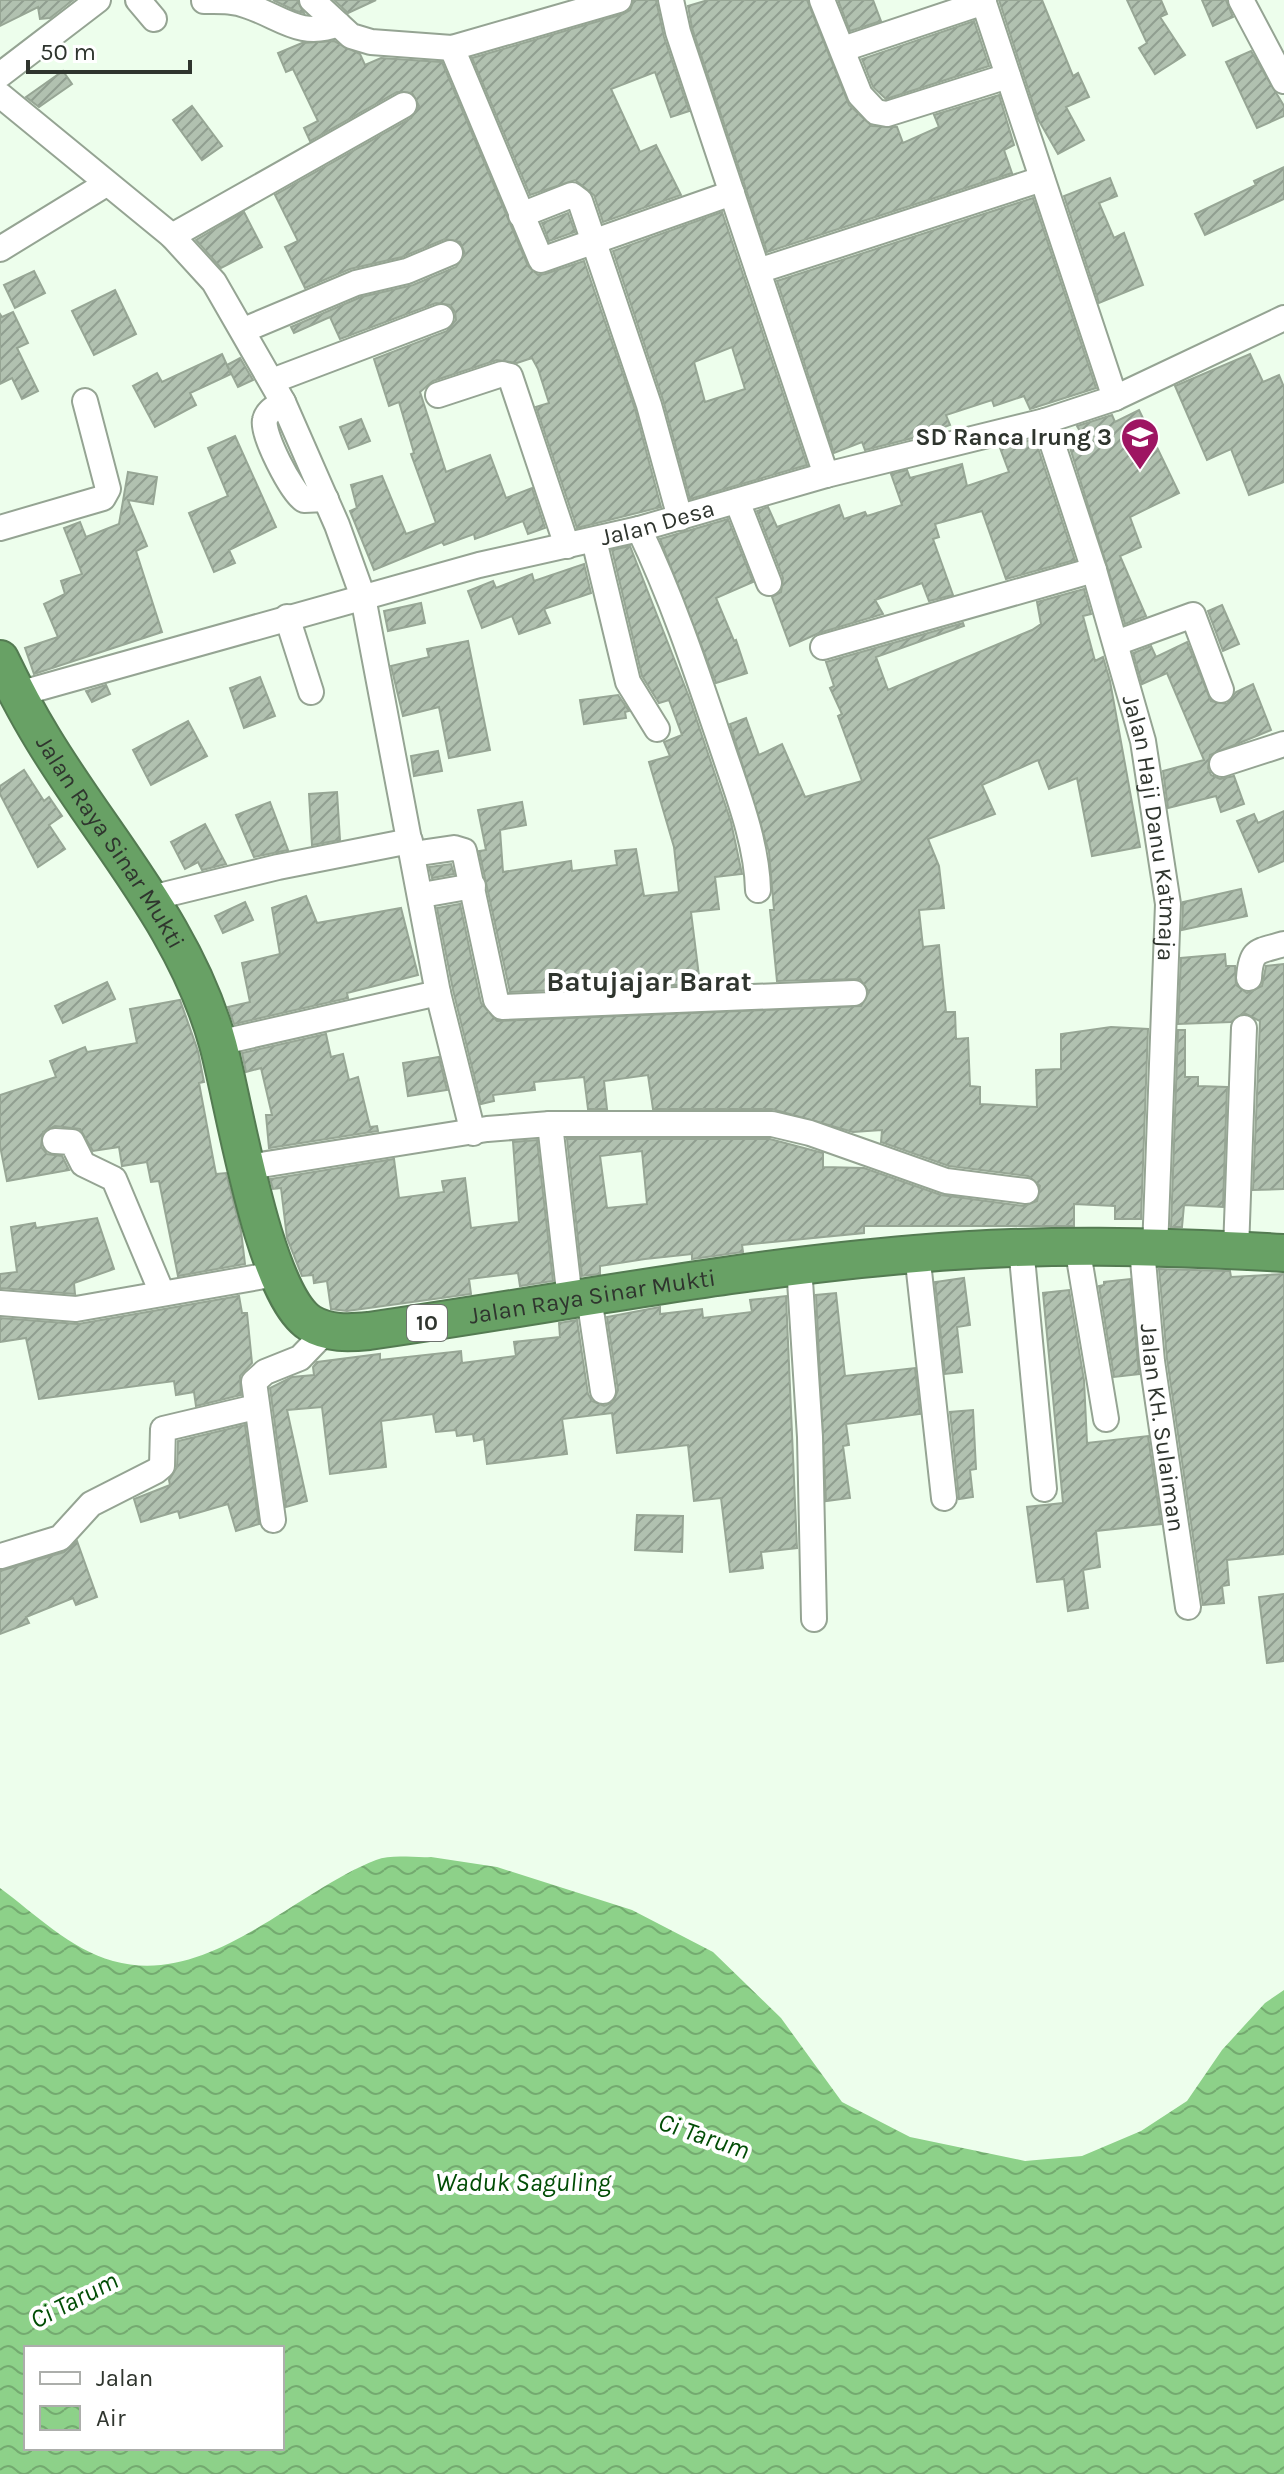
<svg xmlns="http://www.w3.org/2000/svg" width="1284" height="2474" font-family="Karla,sans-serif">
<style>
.water{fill:url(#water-waves);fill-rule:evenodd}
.building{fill:url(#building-hatch);stroke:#97a695;stroke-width:2;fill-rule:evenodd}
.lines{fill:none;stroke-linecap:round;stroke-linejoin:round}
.minor-casing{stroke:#95a493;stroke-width:28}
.highway-casing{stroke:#547b52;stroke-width:40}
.minor{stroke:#fff;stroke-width:24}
.highway{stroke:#68a165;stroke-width:36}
.labels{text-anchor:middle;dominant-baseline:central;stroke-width:8;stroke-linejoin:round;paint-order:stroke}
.shield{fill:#fff;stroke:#6d726d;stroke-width:2}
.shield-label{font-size:22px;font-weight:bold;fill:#2f352e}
.poi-label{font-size:24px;font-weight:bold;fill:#2f352e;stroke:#fff;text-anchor:end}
.street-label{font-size:24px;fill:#2f352e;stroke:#fff}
.water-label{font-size:26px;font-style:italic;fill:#014d05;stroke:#fff}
.quarter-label{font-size:28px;font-weight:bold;fill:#2f352e;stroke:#fff}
</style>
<defs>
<pattern id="water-waves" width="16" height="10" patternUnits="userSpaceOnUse" patternTransform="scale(2)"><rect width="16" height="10" fill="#8dd189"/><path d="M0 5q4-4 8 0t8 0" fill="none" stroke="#74aa70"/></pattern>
<pattern id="building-hatch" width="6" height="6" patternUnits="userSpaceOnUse" patternTransform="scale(2)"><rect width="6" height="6" fill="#b1c1b0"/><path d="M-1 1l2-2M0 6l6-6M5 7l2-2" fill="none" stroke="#909e90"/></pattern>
</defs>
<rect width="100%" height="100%" fill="#edfeec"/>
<path class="water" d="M431,1857L497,1867L632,1910L713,1952L781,2018L842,2102L910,2137L1025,2161L1082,2156L1141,2131L1187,2101L1222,2050L1265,2003L1284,1990V2474H0V1888C35,1914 70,1949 113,1961C208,1988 294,1892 376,1860C391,1854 414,1858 431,1857ZM26,2348H282V2448H26Z"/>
<g class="building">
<polygon points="0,0 73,0 50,18 40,19 38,7 0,26"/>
<polygon points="273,0 297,0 304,13 296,11"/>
<polygon points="334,0 376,0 348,13"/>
<polygon points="634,0 656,0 664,37 689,111 671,117 655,72 611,89 640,152 656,145 681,195 603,222 594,195 575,180 530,195 472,58 623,14 630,10"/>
<polygon points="708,0 807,0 849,105 872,126 897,127 903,143 939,127 934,115 999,95 1014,145 1004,150 1012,173 767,252 692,28 688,6"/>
<polygon points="838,0 873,0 881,21 850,31"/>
<polygon points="999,0 1042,0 1073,76 1078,73 1089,97 1066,107 1084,140 1058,154 1038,119"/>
<polygon points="1127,0 1161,0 1167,14 1160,17 1185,55 1155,74 1139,48 1147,43"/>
<polygon points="1202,0 1226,0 1233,17 1213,26"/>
<polygon points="974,21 989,66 886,99 873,87 862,59"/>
<polygon points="334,41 360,54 365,65 381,58 442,62 528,266 538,275 545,274 584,261 635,409 661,507 577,528 536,407 549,403 538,369 532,358 517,363 497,360 433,381 420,392 446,472 490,455 506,498 532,488 545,528 528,534 523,521 475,539 474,534 444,545 442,542 374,570 350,511 357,508 351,485 382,476 406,534 436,523 411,454 414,453 399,402 389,406 374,359 447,331 456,320 455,312 450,305 436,303 340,339 330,317 294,333 291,327 361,297 413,285 456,267 465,254 460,242 445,239 402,257 350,269 305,288 285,247 298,241 275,195 411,118 419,106 412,93 397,92 310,141 304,128 318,121 293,69 286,72 278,53 302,43"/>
<polygon points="1251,51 1284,106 1284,116 1257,128 1226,62"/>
<polygon points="63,71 72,84 39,107 26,97"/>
<polygon points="192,106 222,146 202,160 173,120"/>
<polygon points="1284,167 1284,199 1205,235 1195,214 1256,185 1254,181"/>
<polygon points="1110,178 1117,196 1099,203 1114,238 1124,233 1143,285 1099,303 1064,196"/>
<polygon points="1033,198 1096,388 1030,409 1024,396 994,406 992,400 946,415 950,425 917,437 865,450 862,442 834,453 777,281"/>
<polygon points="244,212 262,247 221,268 196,240"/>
<path d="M722,212L807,465L690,499L663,400L613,251ZM732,347L745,389L705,402L694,362Z"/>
<polygon points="568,213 575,232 549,241 542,223"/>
<polygon points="34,271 45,293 15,308 4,285"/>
<polygon points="115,290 136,334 94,355 72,311"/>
<polygon points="13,312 28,343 17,348 38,391 22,399 12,378 0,384 0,314 2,317"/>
<polygon points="222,354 231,374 190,393 196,405 155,427 133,386 157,373 162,382"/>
<polygon points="1250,354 1263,382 1279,375 1284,387 1284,482 1249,495 1231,449 1207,460 1175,386"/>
<polygon points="240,358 253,380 238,387 227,365"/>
<polygon points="1139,410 1179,493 1130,517 1141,547 1120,556 1146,616 1125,624 1067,438 1081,433 1077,426 1112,415 1115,422"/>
<polygon points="361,419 370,441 349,449 340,427"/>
<polygon points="235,436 276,527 229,550 235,563 214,572 189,513 228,496 208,448"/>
<polygon points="1035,439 1075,560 1006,579 982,511 935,524 939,537 933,539 953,595 929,601 922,583 875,600 883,614 819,633 790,646 772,597 781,592 783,578 757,511 768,507 777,527 839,505 844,519 865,512 867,516 902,505 891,474 907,470 910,478 962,464 967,486 1009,472 1000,448"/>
<polygon points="128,472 157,477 153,504 128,500 147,546 136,551 162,632 34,674 25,648 58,637 44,604 65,594 61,581 82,574 64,528 80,522 86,537 119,524"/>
<polygon points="728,519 753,582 716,598 734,641 736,640 747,673 716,683 660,539"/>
<polygon points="630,546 689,697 731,822 742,874 715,877 719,909 691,912 700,984 510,992 479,851 486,850 478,810 522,802 526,825 500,830 503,872 571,861 572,871 617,865 615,851 636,849 644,896 679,892 674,847 649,762 670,756 664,742 682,735 669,700 659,703 642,676 612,550"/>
<polygon points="584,564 591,593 544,609 550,623 519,634 512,616 482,628 468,591 493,581 496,588 532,574 534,581"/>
<path d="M1084,589L1091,614L1083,616L1095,661L1103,657L1110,681L1140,847L1092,856L1077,778L1049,789L1038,760L982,785L995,814L928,839L939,866L944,908L919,910L923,947L939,945L946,1012H955L956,1039L968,1038L970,1086L980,1087V1104L1037,1107L1036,1070L1061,1069V1034L1111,1027L1148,1029L1141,1219H1115V1206L1074,1204V1226H864V1233L742,1245L743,1252L692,1259V1254L645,1259L600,1266V1274L582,1276L567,1139H770L823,1153V1167L864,1168L941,1195L1024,1206L1037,1201L1040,1186L1028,1176L949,1166L881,1142L882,1130L853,1132L772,1109H653L648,1075L604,1081L607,1109H588L584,1077L534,1082L535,1090L493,1095L494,1101L481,1104L453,990L437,908L460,904L481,1003L497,1021L861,1006L869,992L860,979L777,981L770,910H774L769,852L730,724L746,718L759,755L782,744L805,797L862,781L838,716L842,714L830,688L834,686L826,662L963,623L964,626L876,657L888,690L1032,630L1041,624L1037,602ZM642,1151L647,1204L607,1208L600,1156Z"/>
<polygon points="421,603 425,623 388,631 384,611"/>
<polygon points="1222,605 1239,644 1223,651 1208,611"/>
<polygon points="468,641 490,750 449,758 439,707 403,716 391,666 429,657 427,649"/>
<polygon points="1187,642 1211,701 1227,704 1236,692 1253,684 1271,730 1210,755 1208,768 1211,775 1220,779 1234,776 1244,804 1221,812 1216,796 1168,808 1163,771 1204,760 1167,673 1142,684 1133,653 1151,646 1156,657"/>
<polygon points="260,677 275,716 244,728 230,688"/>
<polygon points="106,685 110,694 92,702 86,691"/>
<polygon points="618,695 629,711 625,712 626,718 584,724 580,700"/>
<polygon points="188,721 207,756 151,785 133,750"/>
<polygon points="438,751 442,771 414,776 411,756"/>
<polygon points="24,770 44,801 49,797 62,816 49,825 65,849 38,867 0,794 0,786"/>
<polygon points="337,792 340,840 312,845 309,794"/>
<polygon points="270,802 288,850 254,857 236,815"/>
<polygon points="1284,811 1284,861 1259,872 1237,821 1254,814 1258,823"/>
<polygon points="205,824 226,864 202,870 198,862 185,869 171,842"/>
<polygon points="451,864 454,874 432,878 429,867"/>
<polygon points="1241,889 1247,916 1182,930 1183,902"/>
<polygon points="306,896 317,923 401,908 418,975 347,993 348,998 234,1024 228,1007 250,1002 242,963 280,954 272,908"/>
<polygon points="245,902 253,920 223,933 215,916"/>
<polygon points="1225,954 1226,966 1235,966 1236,985 1247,993 1262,986 1266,966 1284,964 1284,1189 1253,1190 1260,1021 1244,1013 1231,1022 1178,1024 1181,958"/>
<polygon points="107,982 115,999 63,1023 55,1006"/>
<polygon points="180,1000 198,1051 204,1082 199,1083 216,1174 226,1173 241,1231 245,1264 178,1276 159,1181 151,1182 147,1162 122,1166 119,1147 93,1151 80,1129 55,1126 43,1132 41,1147 47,1154 62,1156 69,1170 7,1181 0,1146 0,1095 56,1077 50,1061 85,1047 87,1052 137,1043 130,1009"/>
<polygon points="1178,1030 1185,1030 1185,1077 1198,1077 1198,1086 1227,1087 1223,1207 1184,1205 1182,1227 1171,1227"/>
<polygon points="326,1034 331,1057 343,1054 349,1080 358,1077 370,1127 377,1126 378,1131 269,1148 266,1115 272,1115 261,1068 246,1072 242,1053"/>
<polygon points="439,1057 447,1090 408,1096 403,1063"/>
<polygon points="537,1140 553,1281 520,1286 518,1273 469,1279 471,1294 347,1311 331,1309 327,1281 314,1283 313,1275 302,1276 287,1238 281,1188 273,1189 270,1179 394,1159 399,1198 444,1192 442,1181 465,1178 471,1228 519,1222 513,1142"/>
<polygon points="97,1218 114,1269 74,1283 75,1294 0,1288 0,1274 17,1272 11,1227 35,1223 36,1228"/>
<polygon points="1159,1269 1230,1271 1231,1277 1284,1274 1284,1554 1227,1560 1229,1585 1222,1586 1224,1603 1203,1605 1167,1359"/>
<polygon points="964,1278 970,1325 957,1327 962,1372 945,1374 935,1282"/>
<polygon points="1130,1279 1139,1374 1114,1377 1099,1286 1104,1285 1104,1282"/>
<polygon points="1069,1290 1084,1380 1087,1443 1148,1436 1161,1524 1096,1531 1100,1567 1083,1570 1088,1608 1068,1611 1064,1579 1037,1582 1027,1507 1063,1503 1043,1293"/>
<polygon points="836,1293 845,1376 915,1368 920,1414 846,1424 849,1445 843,1446 850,1498 826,1501 816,1295"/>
<polygon points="239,1296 242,1313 247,1313 252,1363 240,1376 241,1395 196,1406 194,1392 176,1395 174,1381 39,1399 26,1338 0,1342 0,1318 78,1324"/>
<polygon points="786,1296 797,1548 761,1552 763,1568 730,1572 721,1498 694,1501 688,1445 617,1453 612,1413 562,1419 567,1454 487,1464 484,1439 474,1441 473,1434 457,1436 456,1430 436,1432 433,1414 381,1421 386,1467 330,1474 322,1407 287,1410 307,1501 286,1507 270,1388 292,1377 314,1375 313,1367 317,1362 380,1354 380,1360 461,1351 462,1363 516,1356 514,1342 560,1337 559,1323 577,1320 588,1394 592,1401 604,1406 613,1402 618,1390 607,1317 660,1307 660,1314 702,1309 703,1318 752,1312 750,1300"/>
<polygon points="973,1410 976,1469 970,1470 973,1497 959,1499 950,1412"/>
<polygon points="245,1425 259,1524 236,1531 228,1504 180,1518 178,1511 141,1522 134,1499 170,1485 169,1480 177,1467 178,1441"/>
<polygon points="637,1515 683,1516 682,1552 635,1550"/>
<polygon points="77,1541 97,1597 76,1605 73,1598 26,1617 29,1623 0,1634 0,1571 64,1552"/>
<polygon points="1284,1594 1284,1661 1267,1663 1259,1597"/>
</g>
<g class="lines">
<g class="minor-casing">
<g id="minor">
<polyline points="138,0 154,19"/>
<polyline points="312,0 351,36 371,42 452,48 619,0"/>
<polyline points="671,0 678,32 826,475"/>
<polyline points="822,0 860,95 876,112 887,114 1008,76"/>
<polyline points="983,0 1115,398"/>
<polyline points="1241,0 1284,81"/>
<path d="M204,1C219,1 233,0 248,6C281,17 301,39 338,24"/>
<polyline points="452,48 541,260 732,193"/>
<polyline points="843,49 984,2"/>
<polyline points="0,75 98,0"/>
<polyline points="0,95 172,236 214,282 283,402 337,525 363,597 438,993 473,1133"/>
<polyline points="521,215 572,195 580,201 649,405 680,518"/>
<polyline points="172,236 404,105"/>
<polyline points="0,249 106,184"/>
<polyline points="758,271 1042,179"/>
<polyline points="244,330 356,283 407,271 450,253"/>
<polyline points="272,381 441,317"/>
<polyline points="438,395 502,374 510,376 567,546"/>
<path d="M283,402C276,407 267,411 265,420C261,433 292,493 304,500L326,499"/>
<path id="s1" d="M1045,421L1094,570L1143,741L1168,904L1155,1250"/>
<polyline points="737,501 769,583"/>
<polyline points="0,528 103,498 108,489 85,401"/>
<path d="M639,529C673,600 697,673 722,747C737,792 757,843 758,890"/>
<polyline points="594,540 628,682 657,729"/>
<polyline points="287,617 311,692"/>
<polyline points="1116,643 1193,615 1221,690"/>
<polyline points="823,647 1094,570"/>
<path id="s2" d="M18,694L479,565L639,529L826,475L1045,421L1115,398L1284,318"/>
<polyline points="1222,764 1284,744"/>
<polyline points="413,854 454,848 464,851 496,1000 502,1007 854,993"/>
<polyline points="422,895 473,886"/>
<polyline points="151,898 278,867 410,841"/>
<path d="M1249,978C1251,948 1258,952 1284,944"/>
<polyline points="218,1043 438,993"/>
<polyline points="550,1124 570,1300"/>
<polyline points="55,1141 72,1142 83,1164 114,1179 162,1293"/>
<polyline points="248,1167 487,1129 550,1124 772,1124 810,1133 946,1181 1026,1191"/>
<polyline points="1077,1246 1106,1419"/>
<polyline points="1021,1247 1044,1489"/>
<path id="s3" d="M1142,1249L1152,1361L1188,1607"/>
<polyline points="1236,1250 1244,1028"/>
<polyline points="917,1253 944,1498"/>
<polyline points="799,1265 810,1437 814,1619"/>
<polyline points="589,1297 603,1391"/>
<polyline points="0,1303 76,1309 276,1274"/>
<polyline points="273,1520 254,1382 265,1372 300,1358 326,1331"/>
<polyline points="1,1556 60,1538 91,1504 156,1471 162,1466 163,1429 256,1407"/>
</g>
</g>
<g class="highway-casing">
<g id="highway">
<path id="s4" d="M0,659C13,686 27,713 43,739C104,840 186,927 218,1044C234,1102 263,1293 310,1323C328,1334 349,1333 369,1331C551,1305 731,1269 915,1254C1037,1243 1161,1246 1284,1253"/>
</g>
</g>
<use href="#minor" class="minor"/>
<use href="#highway" class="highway"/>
</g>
<defs>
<g id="school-pin" transform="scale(2)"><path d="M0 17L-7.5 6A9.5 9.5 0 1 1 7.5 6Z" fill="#9e1562" stroke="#fff"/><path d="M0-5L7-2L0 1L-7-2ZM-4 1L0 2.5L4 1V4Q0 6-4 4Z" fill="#fff"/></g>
</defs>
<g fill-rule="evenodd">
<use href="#school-pin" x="1140" y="437"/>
</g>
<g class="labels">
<rect class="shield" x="407" y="1305" width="40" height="36" rx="6"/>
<g class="shield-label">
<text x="427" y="1323">10</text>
</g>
<g class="poi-label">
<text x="1112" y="437">SD Ranca Irung 3</text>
</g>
<g class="street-label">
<text stroke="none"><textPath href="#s2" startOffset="662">Jalan Desa</textPath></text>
<text stroke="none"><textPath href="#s1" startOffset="422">Jalan Haji Danu Katmaja</textPath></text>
<text stroke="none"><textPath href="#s4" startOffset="214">Jalan Raya Sinar Mukti</textPath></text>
<text stroke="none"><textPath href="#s4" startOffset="1028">Jalan Raya Sinar Mukti</textPath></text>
<text stroke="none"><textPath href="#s3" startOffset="180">Jalan KH. Sulaiman</textPath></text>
</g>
<g class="water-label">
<text transform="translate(704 2136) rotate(19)">Ci Tarum</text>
<text x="523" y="2182">Waduk Saguling</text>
<text transform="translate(74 2300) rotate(-27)">Ci Tarum</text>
</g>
<g class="quarter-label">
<text x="649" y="981">Batujajar Barat</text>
</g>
</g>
<rect x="24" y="2346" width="260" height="104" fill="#ffffff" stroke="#acaeab" stroke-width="2"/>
<rect x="40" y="2372" width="40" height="12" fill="#ffffff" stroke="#acaeab" stroke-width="2"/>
<text x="96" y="2386" font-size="24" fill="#2f352e">Jalan</text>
<rect x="40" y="2406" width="40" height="24" fill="url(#water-waves)" stroke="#acaeab" stroke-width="2"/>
<text x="96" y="2426" font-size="24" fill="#2f352e">Air</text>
<path d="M28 60v12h162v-12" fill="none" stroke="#2f352e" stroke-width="4"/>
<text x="40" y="60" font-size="24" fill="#2f352e" stroke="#ffffff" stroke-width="6" paint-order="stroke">50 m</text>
</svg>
